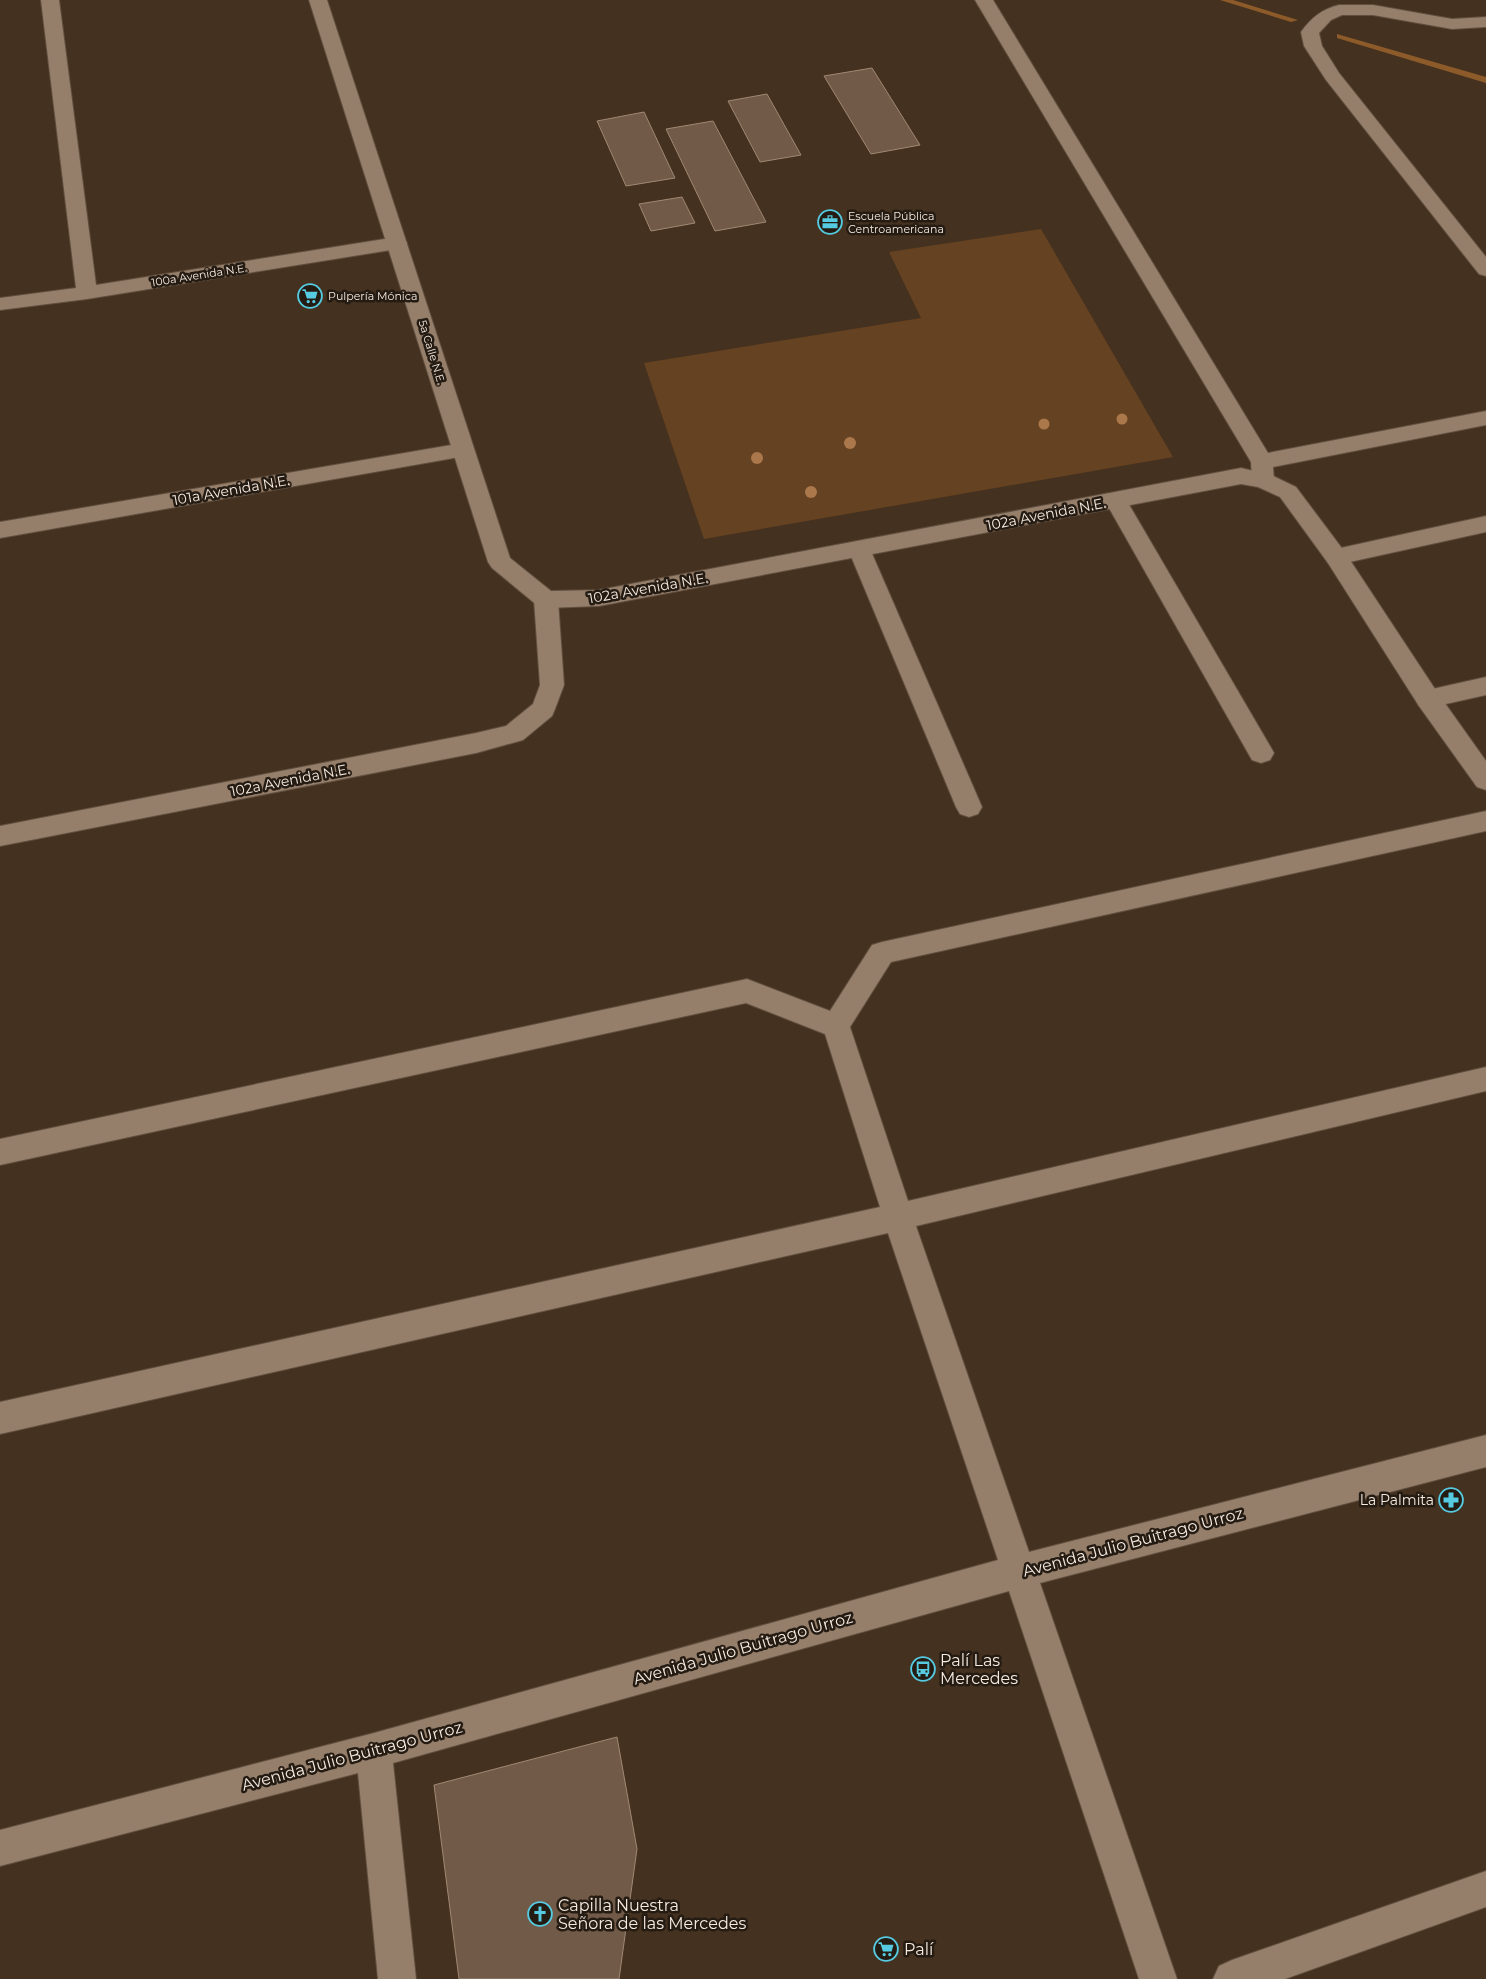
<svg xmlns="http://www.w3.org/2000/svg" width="1486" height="1979" font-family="Montserrat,sans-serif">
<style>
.green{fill:#654221}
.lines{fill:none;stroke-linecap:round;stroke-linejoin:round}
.stream{fill:#8d5b2a;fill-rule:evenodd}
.building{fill:#715a47;stroke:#a08874}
.minor-casing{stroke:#604f3f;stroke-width:2}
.tertiary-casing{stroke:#604f3f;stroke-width:2}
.minor{fill:#957e6a;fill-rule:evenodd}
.tertiary{fill:#957e6a;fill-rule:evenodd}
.tree{fill:#ab784b}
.labels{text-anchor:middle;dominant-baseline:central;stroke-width:5;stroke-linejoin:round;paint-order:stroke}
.far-poi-label{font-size:11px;fill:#f7eadf;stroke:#241b13;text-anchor:start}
.far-street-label{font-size:11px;fill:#f7eadf;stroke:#241b13}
.street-label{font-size:14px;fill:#f7eadf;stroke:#241b13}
.poi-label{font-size:14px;fill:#f7eadf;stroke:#241b13;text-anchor:end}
.near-street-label{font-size:16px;fill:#f7eadf;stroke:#241b13}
.near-poi-label{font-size:16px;fill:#f7eadf;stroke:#241b13;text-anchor:start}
</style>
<rect width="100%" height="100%" fill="#45311f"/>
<polygon class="green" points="1041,229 1173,457 704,539 644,363 921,318 889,252"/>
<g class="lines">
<g class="stream">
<polygon points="1220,0 1233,0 1298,20 1291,22"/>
<polygon points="1337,34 1486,77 1486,83 1337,38"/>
</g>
</g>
<g class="building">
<polygon points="872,68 920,145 871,154 824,76"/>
<polygon points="767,94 801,155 760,162 728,101"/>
<polygon points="644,112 675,178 626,186 597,121"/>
<polygon points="713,121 766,222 715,231 666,129"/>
<polygon points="682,197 695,223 651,231 639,204"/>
<polygon points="617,1737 637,1849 619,1979 459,1979 434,1785"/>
</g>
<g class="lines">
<g class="minor-casing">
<g id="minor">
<polygon points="41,0 59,0 96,285 397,237 404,239 407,243 404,247 397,249 87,299 0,310 0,298 76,288"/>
<polygon points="975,0 993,0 1268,453 1486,411 1486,425 1273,467 1274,480 1271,485 1263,488 1255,485 1252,480 1251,462"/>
<path d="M1339,5H1373L1452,19L1486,17V27L1452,29L1373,15H1342L1331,20L1319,33L1322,46L1339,73L1486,257V276L1479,274L1326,80L1304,46L1301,32C1311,18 1322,9 1339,5Z"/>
<polygon points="463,443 471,445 474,450 471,455 0,538 0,522"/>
<polygon points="1116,493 1124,496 1270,746 1274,753 1270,760 1261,763 1252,760 1105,501 1108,496"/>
<polygon points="1486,516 1486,532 1336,565 1328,563 1325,557 1328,551 1336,549"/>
<polygon points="859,541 867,543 870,549 982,807 978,814 969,817 960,814 956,807 848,549 851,543"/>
<polygon points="546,592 554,594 558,600 564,685 555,709 552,716 523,740 476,753 0,846 0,826 476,733 506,726 533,704 540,685 534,600 538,594"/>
<polygon points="1486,677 1486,695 1428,708 1419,706 1416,699 1419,692"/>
<polygon points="1486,811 1486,831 891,962 850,1027 908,1201 1486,1067 1486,1091 916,1226 1029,1552 1486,1435 1486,1467 1040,1583 1177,1979 1139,1979 1009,1591 393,1763 416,1979 378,1979 358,1773 0,1866 0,1830 374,1733 998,1560 888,1233 0,1434 0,1402 880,1207 825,1034 746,1003 0,1165 0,1139 747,979 830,1011 872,945 882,942"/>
<polygon points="1486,1871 1486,1907 1285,1979 1213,1979 1219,1966 1232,1960"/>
</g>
</g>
<g class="tertiary-casing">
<polygon id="tertiary" points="309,0 327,0 510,558 551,591 599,590 1241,468 1271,475 1296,487 1344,551 1437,692 1486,761 1486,790 1477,787 1419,706 1328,563 1280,497 1258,487 1241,484 599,606 546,608 538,606 492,568 488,562"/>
</g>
<use href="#minor" class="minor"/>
<use href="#tertiary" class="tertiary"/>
</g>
<g class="tree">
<circle cx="1122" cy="419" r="5.5"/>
<circle cx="1044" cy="424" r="5.5"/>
<circle cx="850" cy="443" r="6"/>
<circle cx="757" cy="458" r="6"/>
<circle cx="811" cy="492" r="6"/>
</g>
<defs>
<g id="office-ring" transform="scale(1.25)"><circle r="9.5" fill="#241b13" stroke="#55cae0" stroke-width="1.5"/><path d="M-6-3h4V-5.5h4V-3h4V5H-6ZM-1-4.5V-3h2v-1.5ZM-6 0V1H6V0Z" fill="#55cae0"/></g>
<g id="supermarket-ring" transform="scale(1.25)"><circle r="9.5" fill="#241b13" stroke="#55cae0" stroke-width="1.5"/><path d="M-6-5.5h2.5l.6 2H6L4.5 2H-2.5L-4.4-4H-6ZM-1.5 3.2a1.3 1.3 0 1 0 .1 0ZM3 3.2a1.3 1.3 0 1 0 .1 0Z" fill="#55cae0"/></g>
<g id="pharmacy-ring" transform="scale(1.25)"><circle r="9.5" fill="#241b13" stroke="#55cae0" stroke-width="1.5"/><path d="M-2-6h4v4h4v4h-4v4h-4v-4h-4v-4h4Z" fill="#55cae0"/></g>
<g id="bus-ring" transform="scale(1.25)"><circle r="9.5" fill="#241b13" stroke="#55cae0" stroke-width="1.5"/><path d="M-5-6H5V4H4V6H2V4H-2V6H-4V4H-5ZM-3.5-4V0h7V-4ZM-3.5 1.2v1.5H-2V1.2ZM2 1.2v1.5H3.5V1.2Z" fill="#55cae0"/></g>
<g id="church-ring" transform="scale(1.25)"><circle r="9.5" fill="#241b13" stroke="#55cae0" stroke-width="1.5"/><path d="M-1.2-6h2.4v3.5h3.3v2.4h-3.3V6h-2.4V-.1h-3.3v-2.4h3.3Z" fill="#55cae0"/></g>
</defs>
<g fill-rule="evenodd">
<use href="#office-ring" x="830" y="222"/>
<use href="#supermarket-ring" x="310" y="296"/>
<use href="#pharmacy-ring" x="1451" y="1500"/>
<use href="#bus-ring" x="923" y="1669"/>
<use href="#church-ring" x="540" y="1914"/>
<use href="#supermarket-ring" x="886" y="1949"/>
</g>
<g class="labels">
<g class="far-poi-label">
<text x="848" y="216">Escuela Pública<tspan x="848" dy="13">Centroamericana</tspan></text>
<text x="328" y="296">Pulpería Mónica</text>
</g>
<g class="far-street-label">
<text transform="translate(199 275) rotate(-9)">100a Avenida N.E.</text>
<text transform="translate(432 352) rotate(73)">5a Calle N.E.</text>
</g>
<g class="street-label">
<text transform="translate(231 490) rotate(-10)">101a Avenida N.E.</text>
<text transform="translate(1046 514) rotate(-11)">102a Avenida N.E.</text>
<text transform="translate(648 588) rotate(-10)">102a Avenida N.E.</text>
<text transform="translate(290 780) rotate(-11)">102a Avenida N.E.</text>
</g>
<g class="poi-label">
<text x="1434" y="1500">La Palmita</text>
</g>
<g class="near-street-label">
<text transform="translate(1133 1542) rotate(-15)">Avenida Julio Buitrago Urroz</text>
<text transform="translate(743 1648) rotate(-16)">Avenida Julio Buitrago Urroz</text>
<text transform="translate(352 1756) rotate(-15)">Avenida Julio Buitrago Urroz</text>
</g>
<g class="near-poi-label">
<text x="940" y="1660">Palí Las<tspan x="940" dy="18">Mercedes</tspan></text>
<text x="558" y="1905">Capilla Nuestra<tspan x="558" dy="18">Señora de las Mercedes</tspan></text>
<text x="904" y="1949">Palí</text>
</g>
</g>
</svg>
